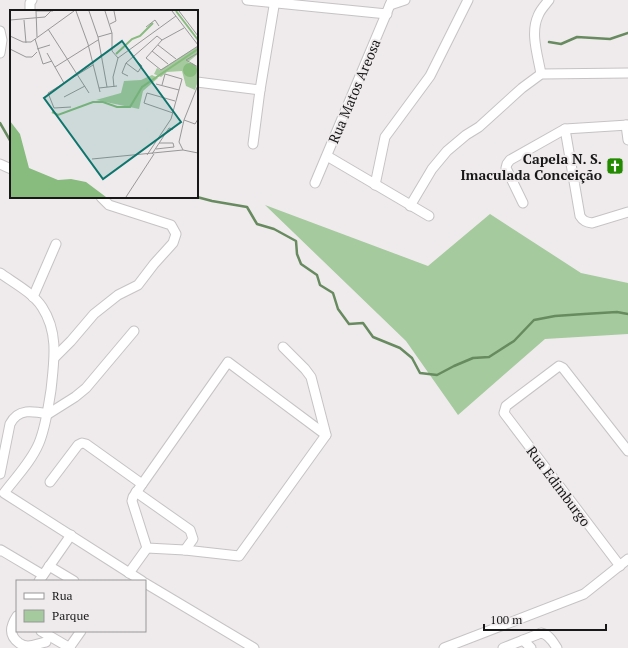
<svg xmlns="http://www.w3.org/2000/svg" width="628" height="648" font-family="'PT Serif',serif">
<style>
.green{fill:#a4ca9d}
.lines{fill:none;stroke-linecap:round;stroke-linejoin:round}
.stream{stroke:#678a5f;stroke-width:2.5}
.minor-casing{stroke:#c6c3c5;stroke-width:11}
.minor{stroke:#fff;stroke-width:9}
.labels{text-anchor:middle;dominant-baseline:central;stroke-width:4;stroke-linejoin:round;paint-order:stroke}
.street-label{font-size:14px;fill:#191818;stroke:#efebed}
.poi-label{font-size:14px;font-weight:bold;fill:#191818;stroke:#efebed;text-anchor:end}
.inset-river{fill:none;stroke:#88bb7e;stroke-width:2}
.inset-road{fill:none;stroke:#999798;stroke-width:1}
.view{fill:#0f766e;fill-opacity:0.15;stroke:#0f766e;stroke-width:2}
.inset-edge{fill:none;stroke:#191818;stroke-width:2}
</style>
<rect width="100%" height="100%" fill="#efebed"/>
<polygon class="green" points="265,205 428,266 490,214 581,273 628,283 628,334 545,339 458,415 406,341"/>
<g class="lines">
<g class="stream">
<polyline points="549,42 561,44 577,37 610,39 628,33"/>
<polyline points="0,123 11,142"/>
<polyline points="197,197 212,201 247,207 257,224 274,229 296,241 297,254 301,264 317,275 320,285 333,293 338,309 349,324 363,323 373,337 400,348 412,358 420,373 437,375 454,366 473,358 489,357 514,341 534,320 555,316 584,314 617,312 628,314"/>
</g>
<g class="minor-casing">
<g id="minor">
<polyline points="247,0 387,14"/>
<polyline points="390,5 405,0"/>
<polyline points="30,11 30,3 32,0"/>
<polyline points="0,31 2,40 0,53"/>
<path d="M541,74C538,56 530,33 538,16C540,10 545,5 549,0"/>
<polyline points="197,82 260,90"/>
<polyline points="626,125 628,140"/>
<path d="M565,129L580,216C583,221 586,222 592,223L628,212"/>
<polyline points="253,144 260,90 275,0"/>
<polyline points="327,156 429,216"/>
<polyline points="0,164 11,169"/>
<polyline points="315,183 392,0"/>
<polyline points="375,185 385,137 430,76 468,0"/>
<polyline points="523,203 506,168 507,164 510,160 565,129 628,125"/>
<polyline points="410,206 432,169 447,151 466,135 479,127 522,88 541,74 628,73"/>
<path d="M0,273C14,283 33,293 42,307C59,333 54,361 51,390C48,408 46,426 39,443C31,462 16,477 4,493L142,581"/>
<polyline points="33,297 56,244"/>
<polyline points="283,347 305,369 311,377 326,435"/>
<polyline points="55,357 71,341 94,314 118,295 138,285 154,264 173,243 176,234 171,225 109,205 101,197"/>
<polygon points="228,362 326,435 239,556 185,550 147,548 132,501 133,497"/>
<path d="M0,474L10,424C18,408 33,411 48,414L75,397L86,388L134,331"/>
<polyline points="50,482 78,445 82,443 86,444 142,484"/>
<polyline points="136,492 190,530 193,539 185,550"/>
<polyline points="0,551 1,550 43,575"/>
<polyline points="49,566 74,581"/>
<polyline points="620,566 504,413 506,406 559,366 563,368 628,451"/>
<polyline points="129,573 147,548"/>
<polyline points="39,581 71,535"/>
<polyline points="145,583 254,648"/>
<path d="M17,616C11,625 8,635 19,643C22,645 24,646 28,646C34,646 40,643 46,642"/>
<polyline points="41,631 70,648"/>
<polyline points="523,640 531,648"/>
<polyline points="69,648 81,631"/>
<polyline points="444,648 584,594 628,559"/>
<path d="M503,648L541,633C549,634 553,642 557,648"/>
</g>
</g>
<use href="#minor" class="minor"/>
</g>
<defs>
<g id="church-square" transform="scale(0.9)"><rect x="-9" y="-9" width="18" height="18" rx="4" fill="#248a00" stroke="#efebed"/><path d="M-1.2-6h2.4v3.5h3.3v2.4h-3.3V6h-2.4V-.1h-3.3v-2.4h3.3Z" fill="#fff"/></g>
</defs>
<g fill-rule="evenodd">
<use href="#church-square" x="615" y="166"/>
</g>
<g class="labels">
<g class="street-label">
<text transform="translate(354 91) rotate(-67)">Rua Matos Areosa</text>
<text transform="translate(559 486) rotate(53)">Rua Edimburgo</text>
</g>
<g class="poi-label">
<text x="602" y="158">Capela N. S.<tspan x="602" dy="16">Imaculada Conceição</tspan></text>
</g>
</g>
<g transform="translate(10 10)">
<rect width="188" height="188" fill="#efebed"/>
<path d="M188,36V44L178,52L188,58V71L185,80L176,76L172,61L157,62L151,67L144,64L147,58L150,60ZM142,65L148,68L133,81L129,99L86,90L111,83L114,71L131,70Z" fill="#a4ca9d"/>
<path d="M173 60a7 7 0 1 1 14 0a7 7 0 1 1-14 0ZM0,111L10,124L19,158L48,170L61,169L76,172L96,187H0Z" fill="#88bb7e"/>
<path class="inset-river" d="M166,1L188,30M106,44L122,29L130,26L143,13M42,102L48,105L83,92H93L107,97H120L132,77L188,39"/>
<path class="inset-road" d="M26,1L27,27M26,1H43M66,1L78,34L90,82M79,1L88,27L97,77M95,1L102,23V41L108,48M162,1L188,35M169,1L188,26M0,10L35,7L41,1M14,10L16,33M100,14L106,11L104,1M136,17L145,10L149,16M174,18L152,30L136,48L151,60L188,36M38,19L79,83M0,26L13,32H21L64,1M88,27L102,23M25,29L33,54L42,51M148,35L166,49M0,39L16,47H22L27,42M27,39L40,35M142,41L158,54M37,43L54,73M188,43L176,50L188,57M83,53L92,44M116,53L128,62L132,56L123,47M45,57L88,30M118,66L112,63L116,53L147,26L152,30M146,74L169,80M188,75L174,110L169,132L173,140L188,143M104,77L103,67L108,48L166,6M89,78L107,76M54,87L75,76M61,97L44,98L38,83L83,55M163,103L134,93L137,83L165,91M174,110L185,114L188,109M146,139L164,137L163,133H149M142,144L159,118L163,119L157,121M137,145L161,109L172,69L155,64L152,75M82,149L173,140M116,187L144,144"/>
<path class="view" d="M112,31L171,112L93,169L34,88Z"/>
<rect width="188" height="188" class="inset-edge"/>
</g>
<rect x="16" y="580" width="130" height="52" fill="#efebed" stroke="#999798"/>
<rect x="24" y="593" width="20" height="6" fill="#ffffff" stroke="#999798"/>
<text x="52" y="600" font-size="12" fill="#191818">Rua</text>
<rect x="24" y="610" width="20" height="12" fill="#a4ca9d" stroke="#999798"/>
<text x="52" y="620" font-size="12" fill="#191818">Parque</text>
<path d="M484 624v6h122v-6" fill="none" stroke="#191818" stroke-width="2"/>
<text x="490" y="624" font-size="12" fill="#191818" stroke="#efebed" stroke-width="3" paint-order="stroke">100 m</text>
</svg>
